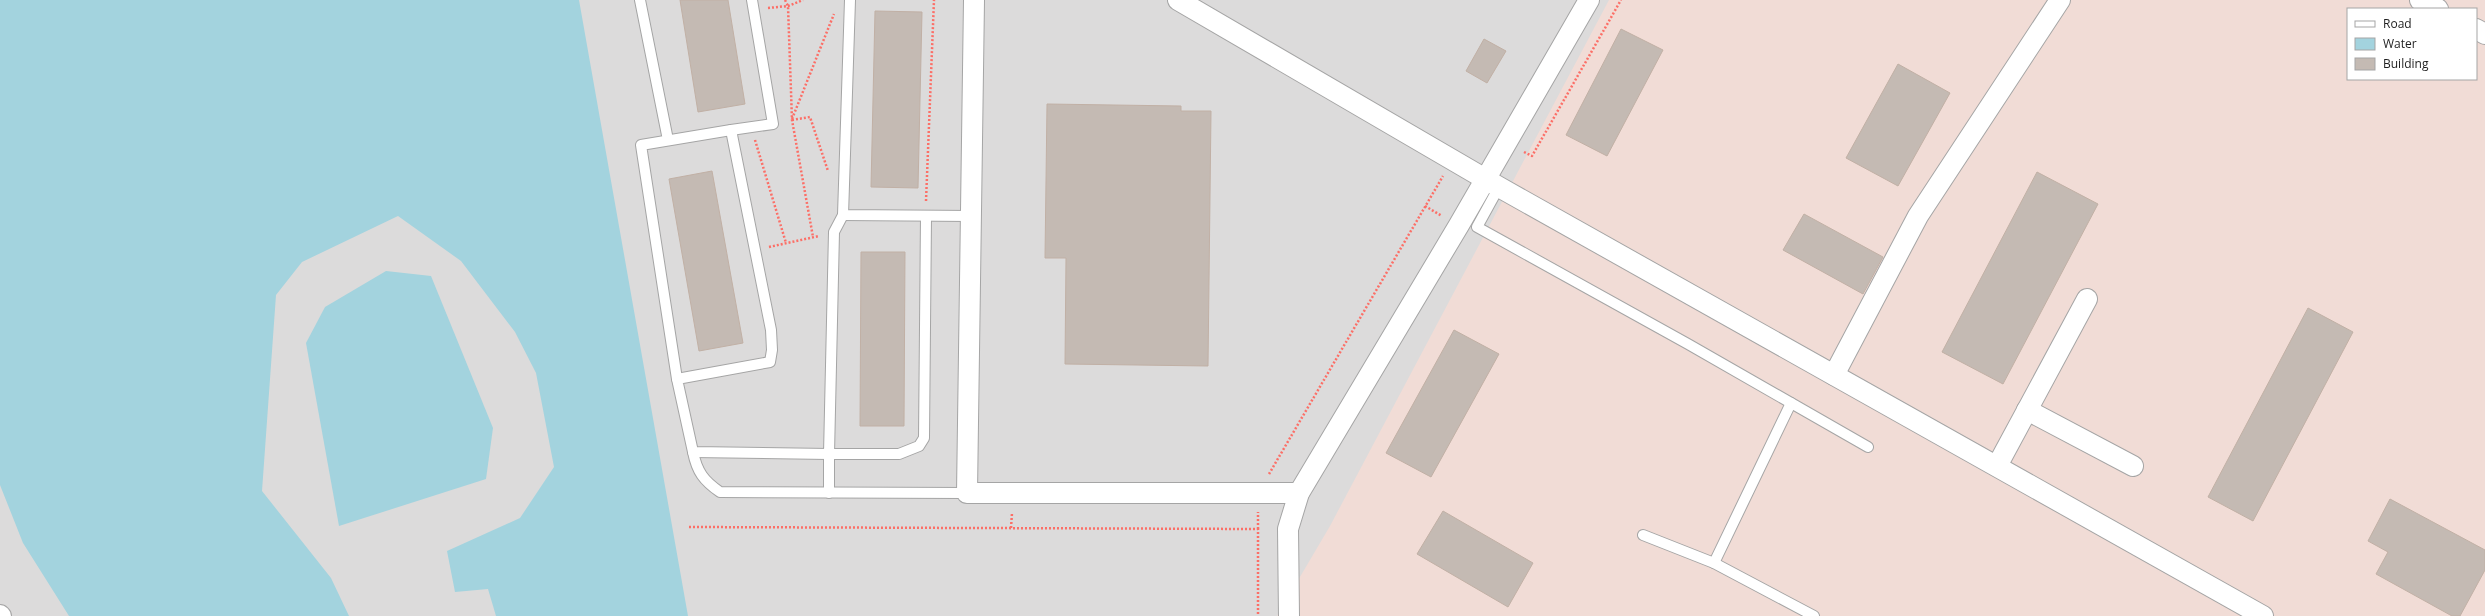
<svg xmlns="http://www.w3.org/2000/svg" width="2485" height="616" font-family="'Open Sans',sans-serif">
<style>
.residential{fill:#dcdbdb;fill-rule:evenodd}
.military{fill:#f1dcd6;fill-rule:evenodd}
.water{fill:#a3d3de}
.building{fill:#c4bab3;stroke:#c1b0a5}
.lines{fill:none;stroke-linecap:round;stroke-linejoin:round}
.service-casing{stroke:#a5a5a5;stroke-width:12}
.minor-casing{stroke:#a5a5a5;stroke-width:22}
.path{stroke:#fc6f67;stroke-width:2.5;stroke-dasharray:2 2;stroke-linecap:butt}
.service{stroke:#fff;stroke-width:10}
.minor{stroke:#fff;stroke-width:20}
</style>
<rect width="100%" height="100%" fill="#efeae3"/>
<path class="residential" d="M0,0H2485V616H0ZM2348,9H2476V79H2348Z"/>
<path class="military" d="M1609,0H2485V616H1277L1330,526ZM2348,9H2476V79H2348Z"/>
<g class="water">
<polygon points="0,0 579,0 688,616 496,616 488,589 455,592 447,551 520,518 554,467 536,373 515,332 461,261 398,216 302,262 276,295 262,491 331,578 349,616 69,616 23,543 0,485"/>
<polygon points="386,271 431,276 493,428 486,479 339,526 306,343 325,307"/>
</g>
<g class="building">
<polygon points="680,0 728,0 745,104 698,112"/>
<polygon points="875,11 922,12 918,188 871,187"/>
<polygon points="1621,29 1663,50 1607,156 1566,135"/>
<polygon points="1484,39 1506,51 1487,83 1466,71"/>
<polygon points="1898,64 1950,93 1898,186 1846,158"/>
<polygon points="1047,104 1181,106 1181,111 1211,111 1208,366 1065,364 1066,258 1045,258"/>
<polygon points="712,171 743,343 699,351 669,179"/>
<polygon points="2037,172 2098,204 2003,384 1942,352"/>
<polygon points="1804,214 1883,257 1863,294 1783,250"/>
<polygon points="861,252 905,252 904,426 860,426"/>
<polygon points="2308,308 2353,332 2253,521 2208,497"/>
<polygon points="1454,330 1499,354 1431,477 1386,453"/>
<polygon points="2390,499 2485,550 2485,570 2460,616 2452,616 2376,574 2388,552 2368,541"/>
<polygon points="1443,511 1533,563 1508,607 1417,554"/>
</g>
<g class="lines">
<g class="service-casing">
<g id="service">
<polyline points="640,0 668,140"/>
<polyline points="752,0 773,124 731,130 771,330 772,350 770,362 677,379 693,452 829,454 834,232 843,215"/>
<polyline points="850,0 843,215 971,216"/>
<polyline points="1499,187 1477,227 1688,344 1868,447"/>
<polyline points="677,379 641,145 731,130"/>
<path d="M693,452C697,472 704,481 720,492L967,493"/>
<polyline points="829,493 829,454 899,454 919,446 924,438 926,216"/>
<polyline points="1643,535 1714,563 1814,616"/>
<polyline points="1714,563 1791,403"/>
</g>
</g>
<g class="minor-casing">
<g id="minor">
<polyline points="974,0 967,493 1299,493"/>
<polyline points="1178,0 1499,187 2263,616"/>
<polyline points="2420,0 2438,9"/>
<polyline points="2476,29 2485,34"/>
<polyline points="1834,375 1918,216 2060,0"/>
<polyline points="2027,410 2133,466"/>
<polyline points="1997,466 2087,299"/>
<polyline points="0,615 1,616"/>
<polyline points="1289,616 1288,529 1299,493 1459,225 1589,0"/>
</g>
</g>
<g class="path">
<polyline points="785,0 788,6 792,120 813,237"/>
<polyline points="768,8 788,6 803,0"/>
<polyline points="792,119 834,14"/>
<polyline points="792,120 810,117 828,171"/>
<polyline points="755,140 786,243"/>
<polyline points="1524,152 1532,156 1621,0"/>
<polyline points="926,201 934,0"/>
<polyline points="1425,206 1442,216"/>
<polyline points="769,247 819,236"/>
<polyline points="1269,474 1443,176"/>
<polyline points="689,527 1258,529 1258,616"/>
<polyline points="1011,528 1012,513"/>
<polyline points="1258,529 1258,512"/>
</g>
<use href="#service" class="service"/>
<use href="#minor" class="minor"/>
</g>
<rect x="2347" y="8" width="130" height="72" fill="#ffffff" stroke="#a5a5a5"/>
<rect x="2355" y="21" width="20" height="6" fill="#ffffff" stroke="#a5a5a5"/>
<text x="2383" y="28" font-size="12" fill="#1e1e1e">Road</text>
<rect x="2355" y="38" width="20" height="12" fill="#a3d3de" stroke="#a5a5a5"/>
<text x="2383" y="48" font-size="12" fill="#1e1e1e">Water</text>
<rect x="2355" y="58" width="20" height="12" fill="#c4bab3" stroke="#a5a5a5"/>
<text x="2383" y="68" font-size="12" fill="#1e1e1e">Building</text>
</svg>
